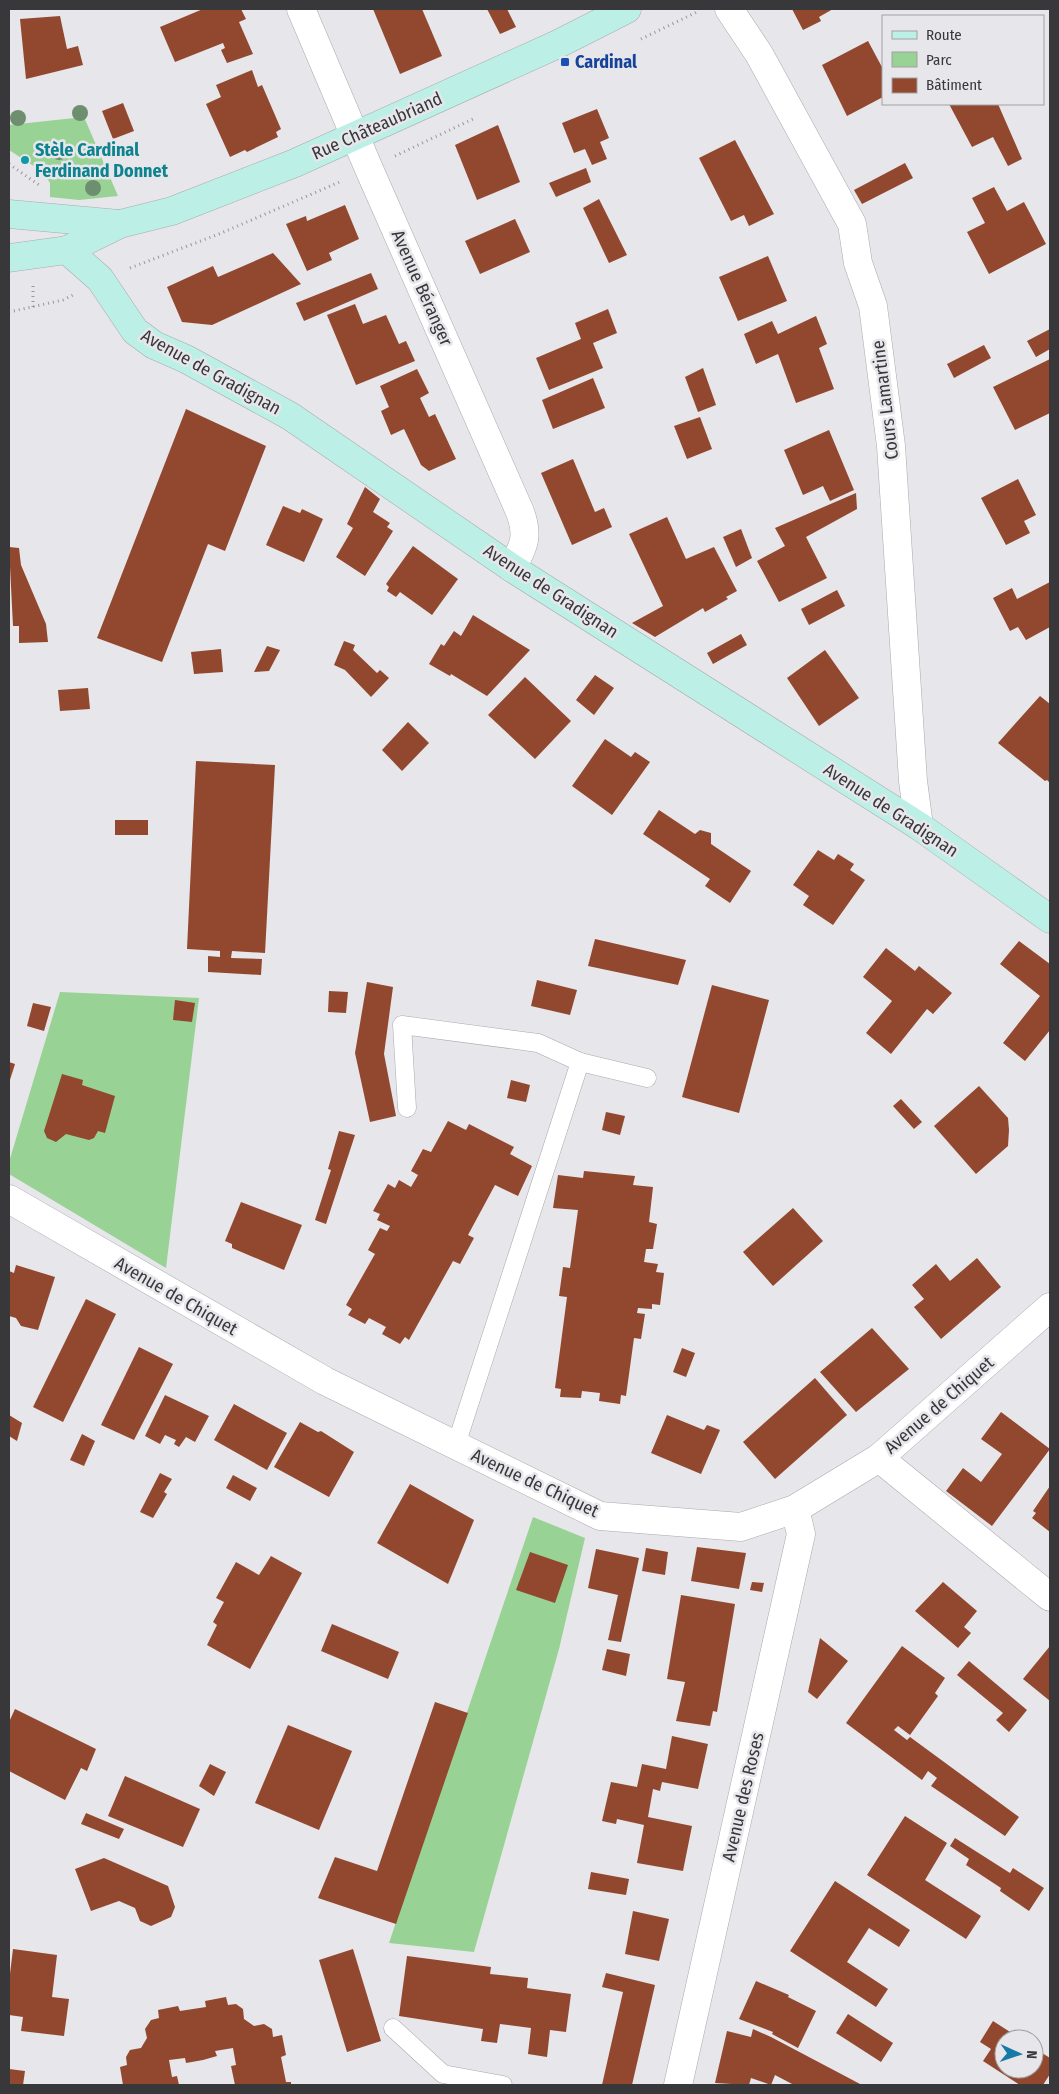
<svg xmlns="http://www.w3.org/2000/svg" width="1059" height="2094" font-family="'Fira Sans Condensed',sans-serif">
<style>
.green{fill:#99d295}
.building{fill:#91482e}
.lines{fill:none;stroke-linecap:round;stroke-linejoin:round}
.lane-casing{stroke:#a9a9ad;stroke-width:19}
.street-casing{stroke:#a9a9ad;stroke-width:29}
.secondary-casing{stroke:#a9a9ad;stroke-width:29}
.path{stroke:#98979b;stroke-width:3;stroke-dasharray:1 4;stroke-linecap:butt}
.lane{stroke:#fff;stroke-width:18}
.street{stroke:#fff;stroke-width:28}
.secondary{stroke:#bcf0e6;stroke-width:28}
.tree{fill:#6d8f70}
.transit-dot{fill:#1a4fb4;stroke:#e7e6eb;stroke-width:2}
.culture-dot{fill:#0f9aa8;stroke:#e7e6eb;stroke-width:2}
.labels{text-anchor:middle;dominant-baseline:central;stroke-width:5;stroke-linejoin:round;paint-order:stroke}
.transit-label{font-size:18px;font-weight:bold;fill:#164399;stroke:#e7e6eb;text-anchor:start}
.street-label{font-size:18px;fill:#38383a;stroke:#e7e6eb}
.culture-label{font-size:18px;font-weight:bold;fill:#0d838f;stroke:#e7e6eb;text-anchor:start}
</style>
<rect width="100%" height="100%" fill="#e7e6eb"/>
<g class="green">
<polygon points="84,117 118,196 79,200 50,197 50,183 43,172 9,150 9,125"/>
<polygon points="60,992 199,998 166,1268 9,1174 9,1162"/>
<polygon points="533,1517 585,1538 559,1649 474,1952 389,1943"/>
</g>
<g class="building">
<polygon points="203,9 241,9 246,19 239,22 253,54 227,63 221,50 225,48 223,43 175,62 160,27"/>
<polygon points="373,9 422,9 442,56 400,74"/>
<polygon points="487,9 507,9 516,27 500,34"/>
<polygon points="792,9 833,9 819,17 821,21 803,30"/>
<polygon points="60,16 67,49 78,46 83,65 26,79 20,19"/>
<polygon points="868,41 883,69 883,97 847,116 822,65"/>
<polygon points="252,70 258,87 262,85 281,129 276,132 278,137 247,152 245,150 230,157 206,104 221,97 216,85"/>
<polygon points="123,103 134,131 113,139 102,111"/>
<polygon points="949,104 998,104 1022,159 1008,166 993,137 972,147"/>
<polygon points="597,109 609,138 600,142 607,159 592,165 585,149 574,153 562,123"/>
<polygon points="498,125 520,182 477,200 455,145"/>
<polygon points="735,140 774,214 749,226 744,215 731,221 699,158"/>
<polygon points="905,163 913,178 862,204 854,190"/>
<polygon points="586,168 591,182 556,197 549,183"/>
<polygon points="994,187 1007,211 1024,202 1046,244 989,274 967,232 985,223 972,198"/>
<polygon points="599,199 627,255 609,263 583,208"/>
<polygon points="345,205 359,239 329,253 332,260 307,271 286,224 306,216 307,221"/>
<polygon points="515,219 530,252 480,274 465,241"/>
<polygon points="273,253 301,284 212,325 182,322 167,287 213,266 218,277"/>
<polygon points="768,256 787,301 738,321 719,277"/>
<polygon points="371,273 378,289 304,321 296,303"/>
<polygon points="355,304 363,324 386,315 399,344 406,341 415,361 356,385 327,315"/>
<polygon points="608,309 617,333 593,343 603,368 549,390 536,358 581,339 575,323"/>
<polygon points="816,316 827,344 819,348 834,389 796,403 778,354 756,364 744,334 772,321 778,334"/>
<polygon points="1050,329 1050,349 1036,357 1027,341"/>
<polygon points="984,345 991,358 954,378 947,364"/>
<polygon points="1050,359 1050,413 1015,430 993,387"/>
<polygon points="703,368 716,405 698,412 685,377"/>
<polygon points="417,369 429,393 420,398 429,417 435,414 456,459 429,471 421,465 404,429 391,435 381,411 389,407 380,386"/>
<polygon points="593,378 605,408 553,429 542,400"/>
<polygon points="186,409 266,446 225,551 208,544 162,662 97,638"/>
<polygon points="700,417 712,449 687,459 674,426"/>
<polygon points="829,430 854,490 830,501 823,486 803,495 784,450"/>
<polygon points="573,459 595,512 604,508 612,527 572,545 541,473"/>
<polygon points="1018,479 1036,515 1024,521 1030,533 1006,545 981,498"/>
<polygon points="365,487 380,499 373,512 390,523 387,527 393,531 365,576 336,557 353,528 347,524"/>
<polygon points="856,493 857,509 806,537 827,578 779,602 757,561 785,546 775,528"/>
<polygon points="283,506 300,513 302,509 323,519 304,562 266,545"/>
<polygon points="667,517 686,559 714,547 737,591 726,597 728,599 705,612 703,608 655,637 632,623 663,606 629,534"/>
<polygon points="741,529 752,558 736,567 723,537"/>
<polygon points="413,546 458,579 432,615 400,592 396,597 387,591 389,587 386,584"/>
<polygon points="9,547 19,548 21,565 46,624 48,642 19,643 19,626 13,626"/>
<polygon points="1050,582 1050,627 1026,640 1018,627 1010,631 993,598 1012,588 1017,599"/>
<polygon points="837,590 845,606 809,625 801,609"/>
<polygon points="473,615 530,650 487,696 451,674 450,676 429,664 441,644 444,646 454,631 461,636"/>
<polygon points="741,634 747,645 713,664 707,653"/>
<polygon points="344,641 355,645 353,650 377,673 380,670 389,678 371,697 345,670 334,665"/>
<polygon points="267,646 280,650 269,671 254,672"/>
<polygon points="221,649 223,672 194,674 191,652"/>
<polygon points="825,650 859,698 819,726 787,678"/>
<polygon points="595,675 614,688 594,715 576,700"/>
<polygon points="525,677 571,721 535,759 488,715"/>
<polygon points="88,688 90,709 60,711 58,690"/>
<polygon points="1040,696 1050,704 1050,783 1047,780 1045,781 998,743"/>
<polygon points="408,722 429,743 402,771 382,750"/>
<polygon points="605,739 631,757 635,752 650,762 612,815 572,786"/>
<polygon points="196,761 275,765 265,953 232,951 231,958 262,959 261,975 208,972 208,956 220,957 220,951 187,949"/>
<polygon points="659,810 695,834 700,830 711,833 711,844 751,871 730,903 705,886 710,879 643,834"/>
<rect x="115" y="820" width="33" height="15"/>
<polygon points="818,850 834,860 838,854 854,864 850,870 865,880 833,925 803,905 809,896 793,885"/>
<polygon points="595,939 686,960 678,985 588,966"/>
<polygon points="1019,941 1050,964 1050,1030 1025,1061 1003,1043 1040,996 1000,964"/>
<polygon points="886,948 915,971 919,966 952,993 933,1014 927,1009 891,1054 866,1033 892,1001 863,977"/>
<polygon points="537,980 577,990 570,1015 531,1006"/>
<polygon points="367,982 393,987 384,1054 396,1116 370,1122 355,1053"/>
<polygon points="712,985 769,1000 739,1113 682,1097"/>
<polygon points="329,991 348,992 346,1013 328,1012"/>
<polygon points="175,1000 195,1003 192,1022 173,1020"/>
<polygon points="33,1003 51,1007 44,1031 27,1026"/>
<polygon points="9,1062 15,1064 9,1083"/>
<polygon points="62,1074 83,1080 82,1085 115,1096 105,1133 98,1131 94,1138 89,1140 66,1134 56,1142 47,1138 44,1131"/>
<polygon points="511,1080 530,1085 526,1102 507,1098"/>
<polygon points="979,1086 1008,1118 1009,1130 1008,1146 976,1174 934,1126"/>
<polygon points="901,1099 922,1122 914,1129 893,1106"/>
<polygon points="606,1112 625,1116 620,1135 602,1130"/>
<polygon points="448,1121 466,1130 469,1124 514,1147 510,1154 532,1166 518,1196 495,1185 468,1235 474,1238 460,1264 453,1261 409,1340 405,1337 400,1344 382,1334 386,1327 369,1318 365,1324 348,1315 352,1309 346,1305 375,1254 368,1250 380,1228 387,1231 390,1226 377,1220 380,1214 373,1211 388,1184 395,1188 399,1180 411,1187 418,1175 411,1171 423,1149 431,1152"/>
<polygon points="339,1131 355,1135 326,1224 315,1220 331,1170 328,1169"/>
<polygon points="584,1171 635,1176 633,1185 653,1187 649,1222 657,1224 653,1249 646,1249 644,1262 658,1264 656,1272 664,1273 660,1305 652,1304 652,1309 638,1308 637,1313 645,1314 641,1339 634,1338 626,1396 621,1395 620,1404 599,1401 600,1393 582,1391 581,1398 560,1397 561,1389 555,1388 567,1297 559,1296 563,1267 570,1268 578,1210 553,1208 558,1175 583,1178"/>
<polygon points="241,1202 302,1225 284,1270 232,1248 232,1244 225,1241"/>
<polygon points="793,1208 823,1241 773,1286 743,1252"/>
<polygon points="977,1258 1001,1287 941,1339 914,1307 924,1299 912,1285 936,1264 950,1281"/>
<polygon points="16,1265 55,1277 38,1330 21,1326 16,1318 9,1316 9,1271 14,1273"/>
<polygon points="86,1299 116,1314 63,1422 33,1407"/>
<polygon points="872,1328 909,1369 856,1412 820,1372"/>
<polygon points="139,1347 173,1364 134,1440 101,1425"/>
<polygon points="682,1348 695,1353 686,1377 673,1372"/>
<polygon points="815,1378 847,1415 775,1479 743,1442"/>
<polygon points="165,1395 209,1416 195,1442 186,1437 179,1447 174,1444 176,1440 165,1435 160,1444 145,1436"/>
<polygon points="234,1404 287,1433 267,1470 214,1440"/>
<polygon points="1001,1412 1050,1449 992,1526 946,1491 963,1468 981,1482 1002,1454 981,1439"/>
<polygon points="9,1415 22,1423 17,1441 9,1436"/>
<polygon points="667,1415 704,1430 707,1425 720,1430 701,1474 651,1453"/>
<polygon points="300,1422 318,1432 321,1431 354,1452 329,1497 274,1467"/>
<polygon points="82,1434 95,1441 84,1466 70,1460"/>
<polygon points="160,1473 172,1479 164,1492 167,1494 153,1518 140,1512"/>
<polygon points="233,1475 257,1488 250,1501 226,1488"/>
<polygon points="410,1484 474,1520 448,1584 377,1543"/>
<polygon points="1050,1486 1050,1532 1032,1518 1036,1513 1033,1511"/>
<polygon points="697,1547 746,1553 739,1589 691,1581"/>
<polygon points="646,1548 668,1552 665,1575 642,1571"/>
<polygon points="596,1549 639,1558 621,1642 608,1640 618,1595 588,1588"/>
<polygon points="530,1552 568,1565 555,1603 516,1590"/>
<polygon points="271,1556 302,1573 250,1669 207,1645 217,1625 213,1622 224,1602 216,1598 236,1562 259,1575"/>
<polygon points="752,1582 764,1583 762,1592 750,1590"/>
<polygon points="943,1582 977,1611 964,1627 971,1633 958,1648 915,1611"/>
<polygon points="681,1595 735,1604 717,1712 713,1711 710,1726 676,1721 685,1682 667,1679"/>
<polygon points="332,1624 399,1652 388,1679 321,1651"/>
<polygon points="820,1638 848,1661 817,1699 808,1692"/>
<polygon points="902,1646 945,1678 935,1693 938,1696 910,1735 898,1726 894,1730 907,1740 910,1737 1019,1817 1005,1836 931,1786 937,1778 928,1771 922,1780 846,1723"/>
<polygon points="1050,1646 1050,1701 1023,1679"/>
<polygon points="607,1649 630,1654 626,1676 602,1670"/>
<polygon points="969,1661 1027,1710 1009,1732 996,1720 1003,1713 957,1675"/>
<polygon points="435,1702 468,1713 396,1924 318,1898 335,1857 377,1871"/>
<polygon points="15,1709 96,1749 87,1771 81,1768 65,1800 9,1771 9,1722"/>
<polygon points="288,1725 352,1751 319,1830 255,1803"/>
<polygon points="672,1736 708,1744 698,1789 662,1782 660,1791 653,1789 648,1817 692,1826 683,1871 637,1863 644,1825 617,1819 616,1824 602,1821 611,1782 637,1787 642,1764 666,1769"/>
<polygon points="210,1764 226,1772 214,1796 199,1786"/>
<polygon points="125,1776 200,1809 183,1847 108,1816"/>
<polygon points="86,1813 124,1829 119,1839 81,1824"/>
<polygon points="905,1816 947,1843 925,1880 981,1916 966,1939 867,1875"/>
<polygon points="955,1838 1010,1873 1013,1868 1044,1888 1029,1911 1000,1891 1001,1888 966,1865 969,1859 950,1846"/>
<polygon points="104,1858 168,1886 175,1907 171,1917 151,1926 140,1921 135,1908 119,1901 91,1911 75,1869"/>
<polygon points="591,1872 629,1879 626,1895 588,1889"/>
<polygon points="835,1881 910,1930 899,1947 869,1928 847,1962 888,1989 876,2007 790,1951"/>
<polygon points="633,1911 669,1919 659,1961 625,1954"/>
<polygon points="13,1949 57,1955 52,1997 69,1999 64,2036 21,2031 23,2017 9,2015 9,1982"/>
<polygon points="353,1949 381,2041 347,2052 319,1960"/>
<polygon points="407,1956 491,1967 490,1974 528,1978 527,1988 571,1994 566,2032 550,2030 547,2057 528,2054 531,2028 500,2024 497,2043 481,2041 483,2029 399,2016"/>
<polygon points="606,1973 655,1985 632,2085 602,2085 623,1992 602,1987"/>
<polygon points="756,1981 789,1995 788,1997 816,2011 798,2048 772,2034 773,2032 739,2019"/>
<polygon points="226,1997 228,2005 236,2004 243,2009 244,2019 254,2026 264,2024 272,2029 273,2037 282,2035 286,2055 281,2057 286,2082 291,2082 291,2085 235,2085 231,2066 236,2065 233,2048 215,2051 217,2056 203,2060 186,2063 185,2058 169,2060 172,2077 177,2076 179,2085 123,2085 120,2067 127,2065 126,2057 130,2050 141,2048 147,2038 145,2029 151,2020 159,2018 158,2010 178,2006 180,2011 206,2007 205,2001"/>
<polygon points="848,2014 893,2043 881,2062 836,2033"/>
<polygon points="993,2021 1021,2039 1004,2039 1004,2069 1034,2069 1034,2048 1050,2058 1050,2074 1043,2085 1020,2085 983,2061 991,2049 980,2042"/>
<polygon points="753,2029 771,2037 862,2085 794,2085 775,2075 771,2085 751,2078 749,2085 715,2083 727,2031 751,2037"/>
<polygon points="9,2069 25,2071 23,2085 9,2085"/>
</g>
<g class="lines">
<g class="lane-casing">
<g id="lane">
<polyline points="580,1062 647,1078"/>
<polyline points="407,1108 402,1025 538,1043 580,1062 456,1445"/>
<polyline points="393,2028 443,2074 503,2085"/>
</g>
</g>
<g class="street-casing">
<g id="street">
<path d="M301,9L369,169L520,512C529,536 524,546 512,568"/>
<polyline points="729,9 759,54 852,224 858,263 873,306 891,446 913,781 919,826"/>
<polyline points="9,1199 325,1381 600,1516 741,1527 795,1509 879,1458 1050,1307"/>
<polyline points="879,1458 1050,1597"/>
<polyline points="678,2085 801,1534 795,1509"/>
</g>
</g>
<g class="secondary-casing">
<g id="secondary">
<polyline points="9,214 119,224"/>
<polyline points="67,250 100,279 135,331 154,345 186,359 290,416 512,568 919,826 1050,919"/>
<polyline points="9,258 67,250 120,224 172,211 295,163 558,44 627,9"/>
</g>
</g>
<g class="path">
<polyline points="641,39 699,11"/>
<polyline points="395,156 473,119"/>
<polyline points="9,164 39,185"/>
<polyline points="130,268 219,234 342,181"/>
<polyline points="33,307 33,286"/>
<polyline points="9,312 63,300 73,295"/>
</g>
<use href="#lane" class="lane"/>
<use href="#street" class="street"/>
<use href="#secondary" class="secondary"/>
</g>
<g class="tree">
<circle cx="80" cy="113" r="8"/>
<circle cx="18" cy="118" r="8"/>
<circle cx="59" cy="152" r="8"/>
<circle cx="93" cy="188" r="8"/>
</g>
<rect class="transit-dot" x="560" y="57" width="10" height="10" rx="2.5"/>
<circle class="culture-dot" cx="25" cy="160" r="5"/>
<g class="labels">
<g class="transit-label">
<text x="575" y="62">Cardinal</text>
</g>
<g class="street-label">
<text transform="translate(377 126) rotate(-24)">Rue Châteaubriand</text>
<text transform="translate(422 288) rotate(66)">Avenue Béranger</text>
<text transform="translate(211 372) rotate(29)">Avenue de Gradignan</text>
<text transform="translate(885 400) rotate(-97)">Cours Lamartine</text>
<text transform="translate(551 591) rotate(33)">Avenue de Gradignan</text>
<text transform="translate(891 810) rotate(33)">Avenue de Gradignan</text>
<text transform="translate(176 1296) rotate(30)">Avenue de Chiquet</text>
<text transform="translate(939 1405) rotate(-41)">Avenue de Chiquet</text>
<text transform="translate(535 1483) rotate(25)">Avenue de Chiquet</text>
<text transform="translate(743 1797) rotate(-77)">Avenue des Roses</text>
</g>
<g class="culture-label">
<text x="35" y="150">Stèle Cardinal<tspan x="35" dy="21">Ferdinand Donnet</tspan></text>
</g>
</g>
<rect width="1059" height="2094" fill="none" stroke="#38383a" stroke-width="20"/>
<rect x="882" y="15" width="162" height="90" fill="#e7e6eb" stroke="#a1a0a4"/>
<rect x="892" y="31" width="25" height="8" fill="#bcf0e6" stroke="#a1a0a4"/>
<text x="926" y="40" font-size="15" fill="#38383a">Route</text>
<rect x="892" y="52" width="25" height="15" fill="#99d295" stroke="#a1a0a4"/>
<text x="926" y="65" font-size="15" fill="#38383a">Parc</text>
<rect x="892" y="78" width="25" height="15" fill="#91482e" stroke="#a1a0a4"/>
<text x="926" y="90" font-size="15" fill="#38383a">Bâtiment</text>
<g transform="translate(1019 2054) rotate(93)"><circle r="24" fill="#e7e6eb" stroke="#a1a0a4"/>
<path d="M0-4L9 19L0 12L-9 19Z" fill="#157aa6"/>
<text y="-8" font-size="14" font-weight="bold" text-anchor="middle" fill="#38383a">N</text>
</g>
</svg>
